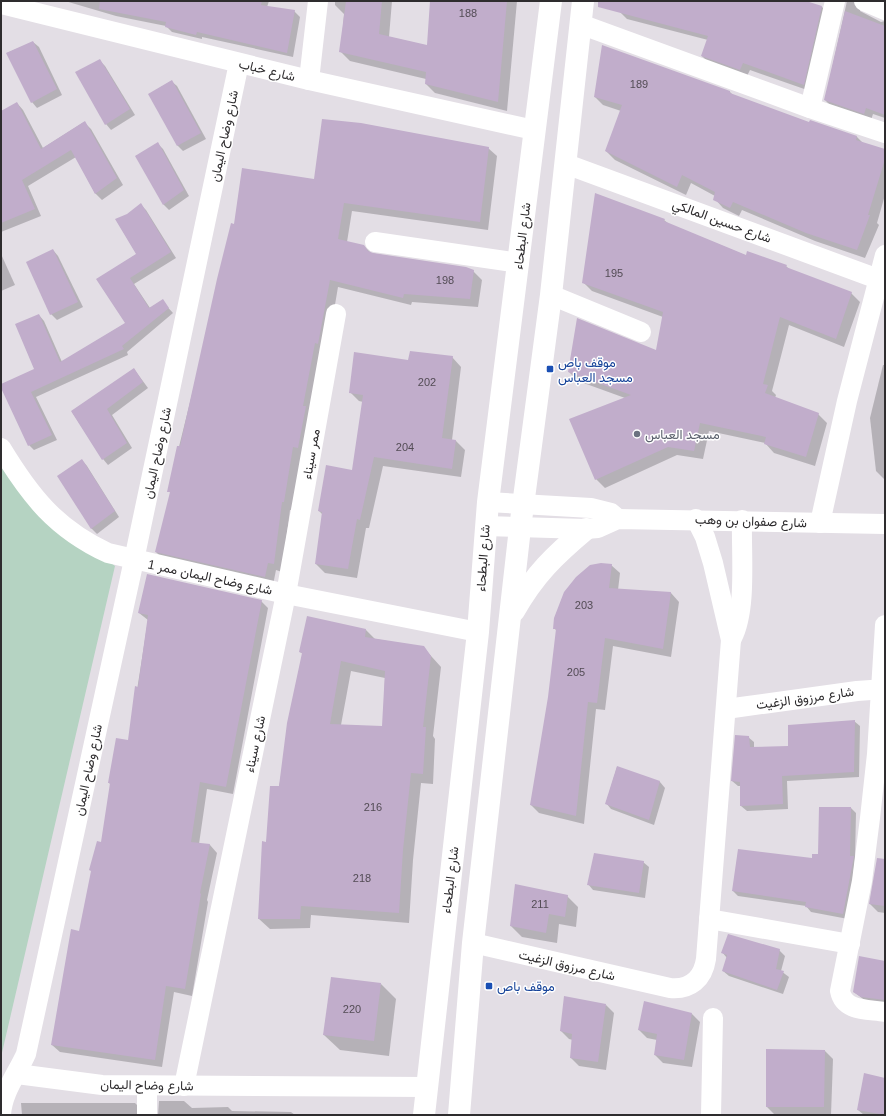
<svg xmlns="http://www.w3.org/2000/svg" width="886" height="1116" font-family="Arial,Vazirmatn,sans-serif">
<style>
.green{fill:#b5d3c2}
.shadow{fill:#0003;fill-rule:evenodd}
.building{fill:#c1adcb;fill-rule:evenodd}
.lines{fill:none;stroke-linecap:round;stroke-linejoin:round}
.street{stroke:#fff;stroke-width:20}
.secondary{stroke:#fff;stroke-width:22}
.transit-dot{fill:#1a4fb4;stroke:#fff;stroke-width:1.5}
.worship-dot{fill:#6b7280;stroke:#fff;stroke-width:1.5}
.labels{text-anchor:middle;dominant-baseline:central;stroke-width:3;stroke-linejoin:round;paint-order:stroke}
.number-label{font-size:11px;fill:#534c55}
.street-label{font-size:13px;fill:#2e2c2e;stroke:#fff}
.transit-label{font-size:13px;fill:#164399;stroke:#fff;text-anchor:start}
.worship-label{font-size:13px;fill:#5b616d;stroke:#fff;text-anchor:start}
</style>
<rect width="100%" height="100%" fill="#e3dee5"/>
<polygon class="green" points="1,462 73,530 115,566 1,1057"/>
<g class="shadow">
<polygon points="65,1 269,1 267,7 294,11 300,17 293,57 202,37 202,39 172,32 166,26 116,16"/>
<polygon points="335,1 392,1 389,37 428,46 431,1 517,1 507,111 435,93 426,84 426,79 350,61 341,52 344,14 335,5"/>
<polygon points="622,1 802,1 822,7 828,13 810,91 750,70 747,76 709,63 702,56 708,40 627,19 620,12"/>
<polygon points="847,1 862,1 860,4 860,11 881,22 885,21 885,118 873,114 871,120 832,107 825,100"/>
<polygon points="33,42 39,47 62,95 37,108 32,102 7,53"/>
<polygon points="99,60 105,66 135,115 111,130 106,124"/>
<polygon points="171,81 177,86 206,139 183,151 178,146 150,94"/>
<polygon points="730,92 733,95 810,124 811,121 857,137 863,143 885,150 885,195 877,223 879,225 865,258 815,241 742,210 739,216 723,208 715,199 715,196 691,183 686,195 615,160 606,151 621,111 603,105 595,97"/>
<polygon points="17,103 23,110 43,148 84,122 91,129 123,185 102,200 95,193 76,157 28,186 41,216 1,232 1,113"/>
<polygon points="158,144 163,149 189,196 169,210 164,205 136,156"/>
<polygon points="488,148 497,156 488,230 352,211 347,242 364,246 371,253 473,271 482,280 478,307 412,302 411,305 338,287 327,352 292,510 290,510 282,572 276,570 273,585 164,560 156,552 171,493 168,491 234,225 315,181"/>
<polygon points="141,205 146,210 176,258 134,284 150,308 162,301 173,313 127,352 128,355 36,397 57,440 34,450 29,445 1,385 36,369 39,315 44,321 62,362 126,323 98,279 137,254"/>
<polygon points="664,220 669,224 747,256 786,266 790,270 851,293 860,302 844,347 789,325 772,391 776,395 775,398 818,414 827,423 815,466 774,453 765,443 709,431 703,459 677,455 605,488 596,479 625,398 578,381 569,372 657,351 663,317 592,291 583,282"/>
<polygon points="53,250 58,256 83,307 57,320 51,314"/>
<polygon points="1,254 15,285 1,291"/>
<polygon points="452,357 461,367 452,440 456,441 465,450 461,477 383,466 369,528 366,528 357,578 325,573 316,564 323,515 319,511 353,471 363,402 359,401 350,392 409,361"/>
<polygon points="883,365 885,365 885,480 876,471 870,418"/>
<polygon points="134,369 148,388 112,415 132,448 108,465 103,459 72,412"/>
<polygon points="82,460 87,466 119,517 97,534 91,528"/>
<polygon points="611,565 620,573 618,590 671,593 679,602 671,657 613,646 605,710 596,709 584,824 539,813 531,805 549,697 557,631 554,628"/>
<polygon points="261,601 268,608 233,794 207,789 199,844 210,845 217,853 207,900 208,902 192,996 174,992 162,1067 60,1052 52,1045 102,843 111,785 109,783 129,741 148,620 139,613"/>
<path d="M366,630L375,639L423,647L441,667L433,736L435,739L433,784L421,783L413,860L409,923L311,915L310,928L270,929L259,919L266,843L279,787L303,654L300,652ZM351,671L385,678L383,727L341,725Z"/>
<polygon points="854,721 860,726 859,777 787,781 788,809 747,811 741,806 741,786 738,786 732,781 748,737 754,742 754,748 789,747"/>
<polygon points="617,767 660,782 665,788 654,825 611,809 606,803"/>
<polygon points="851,808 856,813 855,859 848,919 811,912 806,906 738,896 733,891 819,855"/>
<polygon points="885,860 885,913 878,912 870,904"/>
<polygon points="643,862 649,867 645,898 593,890 588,884"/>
<polygon points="567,896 578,907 576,927 559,924 557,943 522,937 511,926"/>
<polygon points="779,950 785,956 781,971 789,977 783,994 729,976 723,971 727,958 722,952"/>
<polygon points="885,962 885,1005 867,1002 854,992"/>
<polygon points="381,984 396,999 389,1056 340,1050 324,1035"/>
<polygon points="606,1005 614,1013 606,1070 579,1066 571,1058 573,1040 569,1039 561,1031"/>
<polygon points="692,1014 700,1022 692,1067 663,1063 655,1055 657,1040 647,1038 639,1030"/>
<polygon points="825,1051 833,1059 831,1115 775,1115 767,1107"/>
<polygon points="885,1079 885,1115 864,1115 858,1110"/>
<polygon points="159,1101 184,1101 192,1108 228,1107 232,1111 291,1112 295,1115 158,1115"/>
<polygon points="21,1103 135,1103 143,1111 144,1115 22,1115"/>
</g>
<g class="building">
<polygon points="100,1 262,1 261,5 295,10 287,53 197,32 196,35 165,27 166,22 99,9"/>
<polygon points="346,1 382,1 379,34 427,45 430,1 507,1 498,102 425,84 426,72 339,52"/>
<polygon points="598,1 806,1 822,6 804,85 743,63 740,70 701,56 708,36 598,7"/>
<polygon points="845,11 885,26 885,115 866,108 864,114 824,100"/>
<polygon points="33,41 57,89 31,103 6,53"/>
<polygon points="602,45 730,91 730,93 809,122 810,120 857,136 856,140 885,149 885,159 868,215 870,215 857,250 806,233 733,202 730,208 713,200 715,192 682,175 677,187 605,151 622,105 594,97"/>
<polygon points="100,59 130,109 105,125 75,72"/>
<polygon points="172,80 201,133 177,146 148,94"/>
<polygon points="17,102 41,149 85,121 117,178 95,194 71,150 22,180 35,209 1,223 1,111"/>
<polygon points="322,119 361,123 489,147 480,222 344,203 338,239 364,245 368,251 373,253 466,267 474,270 470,299 404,294 403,298 330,280 318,344 315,343 303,406 306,406 298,448 293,447 284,502 282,502 274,564 268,563 265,577 155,552 170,492 167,492 177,446 180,446 217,279 231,223 234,224 242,168 314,179"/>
<polygon points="158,142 184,190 163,205 135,156"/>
<polygon points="595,193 665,219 664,221 746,255 747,251 787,265 786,267 852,292 836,339 780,317 763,384 768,385 765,393 819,413 806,457 764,444 766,437 700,423 694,451 668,447 595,480 569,419 631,395 568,372 577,318 656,350 663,312 582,283"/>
<polygon points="141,203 171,252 130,278 149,308 163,299 169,308 122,346 124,349 31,392 52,435 28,446 1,388 1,384 34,369 15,324 39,314 60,362 125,323 96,279 136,254 115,219 127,214"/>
<polygon points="53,249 78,302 50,315 26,262"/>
<polygon points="410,351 453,356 442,438 456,440 452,469 374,457 360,520 357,519 348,569 315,564 322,512 318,511 326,465 352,470 363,395 349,393 354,352 408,360"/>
<polygon points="134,368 143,382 107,409 127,443 102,460 71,411"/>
<polygon points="82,459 115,511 91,529 57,476"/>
<polygon points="601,563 612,564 609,588 671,592 663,649 605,638 597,703 588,702 576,816 530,805 548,697 556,629 553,629 554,618 564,592 576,577 590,565"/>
<polygon points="147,574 262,600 226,787 200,782 191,842 210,844 200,893 201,894 185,989 166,986 155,1060 51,1045 71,929 79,931 91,871 89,870 97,841 101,842 110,783 108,783 116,738 128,740 135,686 138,687 148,615 138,613"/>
<path d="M307,616L366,629L365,637L424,646L431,656L423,727H426L423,774L411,773L403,850L399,913L301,906L300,919H258L262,841L266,842L270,786H279L287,723L302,653L299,652ZM341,661L385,671L382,726L330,724Z"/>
<polygon points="855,720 854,772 782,776 783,804 740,806 740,782 731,781 735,735 749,736 750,747 788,746 788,725"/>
<polygon points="617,766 660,781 649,820 605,804"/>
<polygon points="819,807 851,807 850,856 854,856 843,914 805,907 806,902 732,891 738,849 812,858 812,854 818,854"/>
<polygon points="594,853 644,861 639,893 587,885"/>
<polygon points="877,858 885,859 885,906 869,904"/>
<polygon points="515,884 568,895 565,917 549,914 546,933 510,926"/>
<polygon points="728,934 780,949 776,969 784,971 777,990 722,971 727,955 721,953"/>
<polygon points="859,956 885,961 885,1000 861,997 853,992"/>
<polygon points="331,977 381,983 374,1041 323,1035"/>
<polygon points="564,996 606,1004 598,1062 570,1058 572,1034 560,1031"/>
<polygon points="644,1001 692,1013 684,1060 654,1055 657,1034 638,1030"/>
<polygon points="766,1049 825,1050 824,1107 766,1107"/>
<polygon points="864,1073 885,1078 885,1115 857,1110"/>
</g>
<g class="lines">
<g class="street">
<polyline points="864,1 885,10"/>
<polyline points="1,4 309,80 534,130"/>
<polyline points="580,24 810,108 885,133"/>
<polyline points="309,80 318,1"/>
<polyline points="810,108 835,1"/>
<polyline points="566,164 878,279"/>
<polyline points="375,242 519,263"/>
<polyline points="551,295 641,332"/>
<path d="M1,448C30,496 56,529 108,553L286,594L478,632"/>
<polyline points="488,502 591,508 611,513 618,519"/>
<polyline points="820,523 847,401 885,255"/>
<polyline points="486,526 586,529 598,528 618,519 885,524"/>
<path d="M885,625L877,754L870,818L862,881L840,991C844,1012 868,1009 885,1012"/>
<path d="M732,638C747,610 741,553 742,520"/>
<polyline points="726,709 857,691 885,689"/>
<polyline points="709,919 850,944"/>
<path d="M473,943L670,988C690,990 703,979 706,959L731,640L713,563L705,537L696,519"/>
<polyline points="17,1074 102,1085 426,1087"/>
<polyline points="147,1086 147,1115"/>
<polyline points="184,1086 286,594 336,314"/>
<path d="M1,1115C2,1093 17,1074 26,1054L134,560L239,63"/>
<polyline points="711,1115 713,1018"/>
</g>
<g class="secondary">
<path d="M514,611C534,575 555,555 586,529"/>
<polyline points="424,1115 478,632 488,502 551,1"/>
<polyline points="459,1115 473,943 520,528 551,295 583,1"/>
</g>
</g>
<g class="transit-dot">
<rect x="546" y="365" width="8" height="8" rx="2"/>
<rect x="485" y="982" width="8" height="8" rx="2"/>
</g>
<circle class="worship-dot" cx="637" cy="434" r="4"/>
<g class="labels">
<g class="number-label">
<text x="468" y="13">188</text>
<text x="639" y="84">189</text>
<text x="614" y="273">195</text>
<text x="445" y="280">198</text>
<text x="427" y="382">202</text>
<text x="405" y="447">204</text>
<text x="584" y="605">203</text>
<text x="576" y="672">205</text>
<text x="373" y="807">216</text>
<text x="362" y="878">218</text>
<text x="540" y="904">211</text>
<text x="352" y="1009">220</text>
</g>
<g class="street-label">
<text transform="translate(267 70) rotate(14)">شارع خباب</text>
<text transform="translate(224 136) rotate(-78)">شارع وضاح اليمان</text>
<text transform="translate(722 221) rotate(20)">شارع حسين المالكي</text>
<text transform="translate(522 236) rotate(-83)">شارع البطحاء</text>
<text transform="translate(157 453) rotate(-78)">شارع وضاح اليمان</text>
<text transform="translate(311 454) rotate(-80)">ممر سيناء</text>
<text transform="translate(751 521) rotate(2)">شارع صفوان بن وهب</text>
<text transform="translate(483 558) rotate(-86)">شارع البطحاء</text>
<text transform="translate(210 577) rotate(12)">شارع وضاح اليمان ممر 1</text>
<text transform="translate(805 698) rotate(-8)">شارع مرزوق الزغيت</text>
<text transform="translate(255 744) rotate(-78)">شارع سيناء</text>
<text transform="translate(88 770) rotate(-78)">شارع وضاح اليمان</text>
<text transform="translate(450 880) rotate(-83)">شارع البطحاء</text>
<text transform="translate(567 965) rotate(13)">شارع مرزوق الزغيت</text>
<text transform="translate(147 1085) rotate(1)">شارع وضاح اليمان</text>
</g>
<g class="transit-label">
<text x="558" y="362">موقف باص<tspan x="558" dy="15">مسجد العباس</tspan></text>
<text x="497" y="986">موقف باص</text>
</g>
<g class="worship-label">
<text x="645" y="434">مسجد العباس</text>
</g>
</g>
<rect width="886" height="1116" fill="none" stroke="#2e2c2e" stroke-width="4"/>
</svg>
